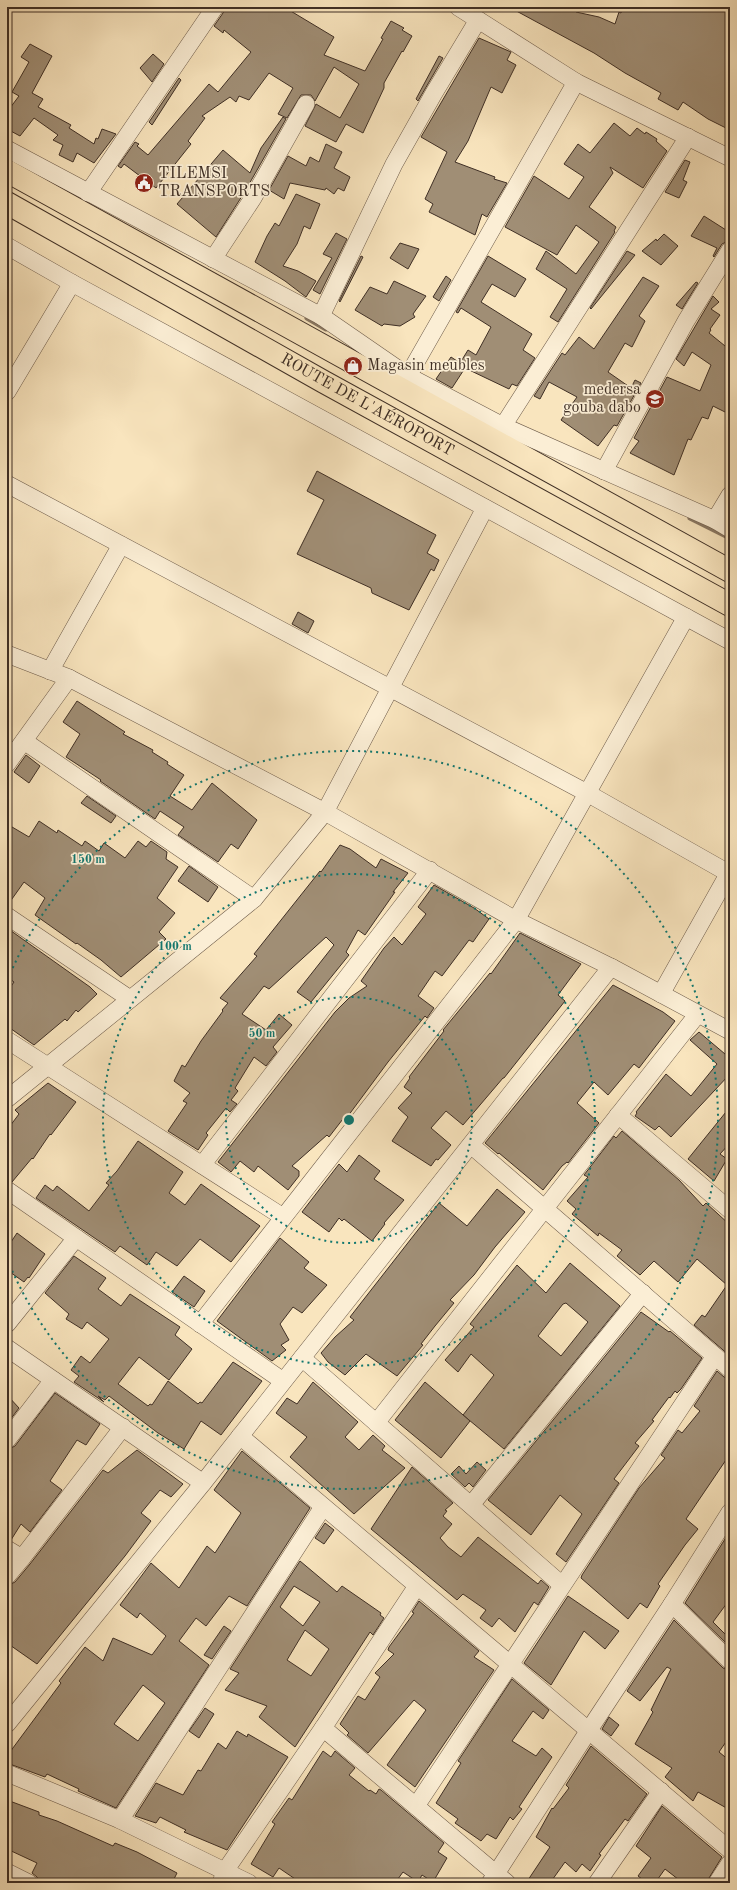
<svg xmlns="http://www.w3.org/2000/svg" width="737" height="1890" font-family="'Old Standard TT',serif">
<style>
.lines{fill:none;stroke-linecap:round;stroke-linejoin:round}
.stream{stroke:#897762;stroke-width:5}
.building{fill:#a08e75;stroke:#3f2f25;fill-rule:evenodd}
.street-casing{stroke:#6e5c4b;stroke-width:18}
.highway-casing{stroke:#3f2f25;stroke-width:24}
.street{stroke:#fbeed5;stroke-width:17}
.highway{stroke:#f9e5be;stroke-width:22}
.ring{fill:none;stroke:#0f766e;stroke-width:2;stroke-dasharray:2 4}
.labels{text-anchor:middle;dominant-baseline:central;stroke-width:3.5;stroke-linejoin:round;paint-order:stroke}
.poi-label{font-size:16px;fill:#3f2f25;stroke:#fbeed5;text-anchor:start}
.street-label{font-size:16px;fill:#3f2f25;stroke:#fbeed5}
.centre{fill:#0f766e;stroke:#fbeed5;stroke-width:2}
.ring-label{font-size:12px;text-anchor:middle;font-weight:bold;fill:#0f766e;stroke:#fbeed5;stroke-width:3.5;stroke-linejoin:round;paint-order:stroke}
</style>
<rect width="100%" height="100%" fill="#f9e5be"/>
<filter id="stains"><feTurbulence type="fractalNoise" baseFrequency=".005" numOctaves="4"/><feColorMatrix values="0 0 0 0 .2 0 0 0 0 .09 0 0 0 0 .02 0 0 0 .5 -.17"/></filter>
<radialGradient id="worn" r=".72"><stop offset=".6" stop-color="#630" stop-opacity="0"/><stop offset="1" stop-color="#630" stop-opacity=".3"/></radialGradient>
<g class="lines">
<g class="stream">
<polyline points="307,318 326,329"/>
<polyline points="690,518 730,538"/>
</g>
</g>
<g class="building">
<polygon points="225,7 284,7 334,37 324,55 365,71 383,39 381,38 391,21 404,28 402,30 412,36 403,52 402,51 384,83 384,88 363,133 346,124 336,142 305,126 316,104 340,118 359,84 334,67 315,101 311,95 301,95 287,118 278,114 293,88 269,73 249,100 239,96 236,102 230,97 202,116 205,118 188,141 191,144 156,188 124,164 121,168 118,166 135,142 139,144 137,146 148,155 209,84 218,92 251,52 224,30 223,33 214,26 223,13"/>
<polygon points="509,7 577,7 576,12 599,17 615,24 619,12 621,13 623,7 730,7 730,130 708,119 683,102 678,110 658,99 661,93 625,73 594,53"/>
<polygon points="479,38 511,52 507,60 516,65 502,93 491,87 468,141 455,162 495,177 494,179 507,183 487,217 482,214 475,235 429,212 433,204 425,199 447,152 421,137"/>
<polygon points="30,44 52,56 32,93 43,99 38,107 71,125 69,128 94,144 96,138 98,139 102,129 116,134 94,163 77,153 73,162 59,155 63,145 53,140 58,135 34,118 20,136 7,129 7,112 19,96 12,92 29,62 21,57"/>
<polygon points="153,54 164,64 152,82 140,68"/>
<polygon points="439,56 443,58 418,101 416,99"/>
<polygon points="179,78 181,80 152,125 149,122"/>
<polygon points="283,117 286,119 244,193 216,237 177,204 223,150 250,173 261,148"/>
<polygon points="614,123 630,136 637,128 645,134 646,132 657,139 656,141 667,151 643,188 610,167 613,173 589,207 616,227 614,231 615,232 558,322 550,317 567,289 536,269 546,251 576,274 599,242 576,225 557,255 505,227 534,176 569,199 584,177 564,164 578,144 590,153"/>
<polygon points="326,144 342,152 334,168 350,177 344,191 338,188 334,194 326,188 325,190 290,183 284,199 269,190 288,156 306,166 310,157 319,162"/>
<polygon points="685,160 690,162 683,180 687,182 679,198 665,192"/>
<polygon points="296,194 320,204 310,229 304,226 297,244 283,266 298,271 316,281 306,297 285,281 255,262 267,236 275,223 279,226"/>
<polygon points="704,216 726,230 730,222 730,240 722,244 714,257 713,256 717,248 691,236"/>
<polygon points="336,233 347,239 320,294 313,290 332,258 323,254"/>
<polygon points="664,234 678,246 661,265 642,251 656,239 657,241"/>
<polygon points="400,243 419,249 408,269 390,258"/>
<polygon points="627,251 635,255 591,309 590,308"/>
<polygon points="361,256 363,257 340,302 339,301"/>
<polygon points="488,256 526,279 515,297 492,284 481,302 532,334 523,350 535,358 517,386 512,384 509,389 465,368 452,388 436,379 451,357 460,363 468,350 476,355 491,327 461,308 458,313 456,312"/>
<polygon points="446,276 451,280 439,301 433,297"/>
<polygon points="643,277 659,286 639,316 645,321 632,347 625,343 608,372 631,388 635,380 641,383 617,426 614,425 598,446 561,420 577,397 549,382 540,399 534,396 562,353 565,355 579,337 594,349"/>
<polygon points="394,281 426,296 413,314 415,317 400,326 384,324 382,326 355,310 370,287 387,294"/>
<polygon points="696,282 698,283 682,309 676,305"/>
<polygon points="713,296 719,302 711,309 720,315 710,329 711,330 709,333 730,350 730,401 725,412 713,406 708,419 702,417 691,440 688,439 674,475 630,453 639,441 634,438 667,377 700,391 711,365 692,352 684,366 676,359"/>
<polygon points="317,471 436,535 427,553 439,560 434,571 431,569 409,610 372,593 371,588 297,554 324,500 307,491"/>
<polygon points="298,612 314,621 308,633 292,624"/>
<polygon points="77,701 125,732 123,734 153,750 152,752 168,762 167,764 184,775 170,796 192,810 212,783 257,820 238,849 231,844 218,862 178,835 184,827 160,811 155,819 100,781 101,780 66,757 80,734 63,722"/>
<polygon points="26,755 40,766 29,783 14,772"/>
<polygon points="87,796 116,816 111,823 81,803"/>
<polygon points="39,821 57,833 58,830 82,846 85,841 99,851 104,843 125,858 138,841 146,847 151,841 167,852 166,859 178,867 157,898 175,913 159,932 166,939 121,977 101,960 77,943 76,944 35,915 45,898 24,882 7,906 7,824 29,837"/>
<polygon points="340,845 350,849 376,868 381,859 408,873 393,892 395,892 365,935 358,930 346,952 349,955 311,1002 297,992 334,945 326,937 269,989 264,986 242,1014 266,1030 279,1014 292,1025 273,1047 277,1052 266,1066 254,1057 235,1088 238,1091 231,1100 237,1104 230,1112 226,1108 206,1133 208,1135 198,1150 168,1131 187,1103 183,1101 190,1093 174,1081 182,1065 185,1067 201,1041 223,1011 222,1010 228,1003 220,998 257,956 254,954 320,871 321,872"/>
<polygon points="189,866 218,887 208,902 178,881"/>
<polygon points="434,885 474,908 489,919 473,942 469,940 442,976 435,971 418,996 434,1008 427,1018 425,1016 388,1062 348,1116 346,1115 329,1137 327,1135 292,1166 299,1171 299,1176 288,1190 258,1166 254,1172 240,1161 231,1172 230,1171 218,1162 335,1012 349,998 367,986 361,981 384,948 394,937 402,945 426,914 418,907"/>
<polygon points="7,928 90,987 97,994 78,1012 76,1010 67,1021 65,1019 34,1045 7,1026 7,992 14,982 7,977"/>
<polygon points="520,933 581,964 558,995 565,1001 504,1078 503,1078 463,1125 446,1111 431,1128 451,1145 438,1160 436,1159 431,1166 392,1141 408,1117 398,1108 412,1093 404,1087 410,1078 409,1077 444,1031 443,1030 490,973 491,974"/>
<polygon points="613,985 663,1012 675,1021 639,1068 634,1064 608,1095 594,1082 577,1103 599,1123 568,1163 567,1162 562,1166 543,1190 499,1153 498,1154 485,1143"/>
<polygon points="699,1032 725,1054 730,1048 730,1076 729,1075 671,1137 659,1126 655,1130 635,1116 637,1113 636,1112 666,1074 691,1096 717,1064 690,1040"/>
<polygon points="48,1083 76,1102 51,1135 50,1134 33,1159 32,1158 12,1182 7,1180 7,1130 19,1114 15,1110"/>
<polygon points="730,1107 730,1143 720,1154 727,1159 714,1181 688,1159"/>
<polygon points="622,1131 679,1180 703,1206 706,1203 730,1225 730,1356 694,1325 702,1315 705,1317 727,1285 697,1259 678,1282 654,1261 640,1275 617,1256 622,1250 599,1233 598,1236 572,1214 576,1209 567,1201 588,1177 584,1175 614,1136 616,1138"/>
<polygon points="138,1141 183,1172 169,1193 185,1205 201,1184 260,1226 231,1262 200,1239 177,1266 156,1252 147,1265 120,1246 115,1252 36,1198 45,1185 53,1191 57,1186 89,1211 109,1185 106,1183 117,1171"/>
<polygon points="359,1155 380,1171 374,1179 404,1200 384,1223 385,1224 372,1241 344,1219 342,1221 339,1218 329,1232 302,1212 339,1164 347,1172"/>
<polygon points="497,1189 525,1212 495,1247 474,1275 450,1300 454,1303 435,1326 421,1344 423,1345 397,1376 366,1354 345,1375 328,1362 321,1353 335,1337 354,1320 350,1317 439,1203 467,1226"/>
<polygon points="17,1233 45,1254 29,1278 28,1277 24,1282 7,1270 7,1248"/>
<polygon points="280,1238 309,1262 304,1268 327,1285 302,1313 293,1307 280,1324 289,1340 281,1345 286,1350 272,1361 217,1321"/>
<polygon points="74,1256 106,1278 98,1289 121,1306 130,1294 180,1327 175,1335 192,1349 169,1380 139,1357 118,1384 148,1406 150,1404 152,1405 168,1381 198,1404 200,1402 202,1403 233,1362 262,1381 221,1435 201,1421 184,1449 158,1433 109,1396 105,1400 98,1396 104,1402 74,1382 79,1376 71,1370 81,1356 90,1363 109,1339 87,1322 82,1329 66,1319 69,1314 45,1293"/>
<path d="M570,1263L620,1306L504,1449L463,1415L494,1375L471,1354L458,1372L445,1360L474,1327L470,1324L517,1265L546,1293ZM566,1303L588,1322L561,1356L538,1336L563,1304Z"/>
<polygon points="184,1276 205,1291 194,1307 172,1292"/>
<polygon points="641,1312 669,1332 670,1331 702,1358 681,1389 677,1393 675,1391 670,1398 669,1397 652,1420 654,1421 635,1443 639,1446 614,1479 619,1483 566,1562 556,1554 582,1514 560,1495 531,1535 488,1500"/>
<polygon points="717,1371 724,1377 730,1379 730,1454 686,1519 698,1529 685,1545 658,1584 660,1586 647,1608 640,1603 628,1619 581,1578 582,1575 639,1488 665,1458 661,1455 678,1430 682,1433 700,1411 694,1406"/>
<polygon points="313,1382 358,1422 345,1437 359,1450 373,1435 385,1446 382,1450 405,1468 354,1514 290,1457 307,1437 276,1413 287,1398 297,1404"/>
<polygon points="425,1382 470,1421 441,1458 395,1420"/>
<polygon points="55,1393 100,1424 86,1445 77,1440 50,1481 62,1490 30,1532 21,1524 11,1540 7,1539 7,1450 15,1446"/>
<polygon points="7,1395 19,1408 7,1424"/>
<polygon points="137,1450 183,1484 171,1497 160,1490 141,1513 151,1521 125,1556 37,1664 7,1643 7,1586 15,1582 30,1564 103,1470 108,1473"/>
<path d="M242,1451L310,1508L247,1606L229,1596L206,1626L196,1618L179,1641L209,1665L116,1808L78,1791L79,1789L47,1774L45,1777L7,1763V1756L61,1683L59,1681L85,1647L103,1661L113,1638L152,1655L166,1636L140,1613L137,1618L120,1605L151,1563L179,1588L207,1546L215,1553L241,1513L214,1490ZM143,1685L165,1703L138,1741L114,1724Z"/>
<polygon points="477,1462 486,1470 473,1487 469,1483 465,1487 451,1474 459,1466 466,1474"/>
<polygon points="412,1467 453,1503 445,1510 447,1511 443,1516 452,1524 440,1538 448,1547 461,1557 478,1537 538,1584 541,1580 549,1587 538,1605 534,1602 515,1632 499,1618 492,1627 480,1618 486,1610 463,1594 457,1600 371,1529"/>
<polygon points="325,1523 334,1530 324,1544 315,1538"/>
<polygon points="730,1531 730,1599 713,1622 730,1639 730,1647 685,1603"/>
<path d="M300,1561L337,1592L342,1586L381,1613L380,1615L384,1618L373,1635L370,1632L295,1747L259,1717L267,1706L225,1690L239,1673L230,1669ZM294,1586L320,1602L303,1626L280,1607ZM305,1630L329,1649L311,1676L287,1660Z"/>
<polygon points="568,1596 619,1631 605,1649 584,1631 551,1685 524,1663"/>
<polygon points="419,1601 479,1651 474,1657 494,1670 415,1787 387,1765 426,1710 414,1700 368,1753 347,1735 349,1733 340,1724 358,1696 365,1700 380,1677 375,1673 394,1654 388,1650 389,1647 414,1613 412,1612"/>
<polygon points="674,1620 723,1668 730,1671 730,1736 719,1752 730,1761 730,1810 698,1792 693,1801 665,1777 672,1768 635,1744 653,1712 651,1710 671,1669 667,1667 640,1701 627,1691"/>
<polygon points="224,1626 231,1631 212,1659 204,1655"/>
<polygon points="512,1679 549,1710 543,1719 533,1711 512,1741 536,1756 542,1748 552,1757 519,1807 522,1809 513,1820 510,1817 496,1839 487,1834 481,1841 455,1823 458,1819 436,1803 461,1763 458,1761"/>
<polygon points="205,1708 214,1714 199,1738 189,1731"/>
<polygon points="609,1717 619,1725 611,1736 602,1729"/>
<polygon points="237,1731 247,1737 248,1734 288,1757 227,1850 184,1832 186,1830 160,1817 156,1823 135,1816 156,1783 183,1795 198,1770 201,1771 218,1743 226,1749"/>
<polygon points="591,1746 647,1794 628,1821 625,1819 599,1854 601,1855 590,1871 582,1864 576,1872 565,1862 550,1883 526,1883 550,1847 536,1837 552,1808 553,1809 569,1788 566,1785"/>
<polygon points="323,1751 331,1757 335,1751 355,1768 349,1775 369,1791 370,1790 376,1794 379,1789 381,1790 444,1843 438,1852 447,1858 433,1882 422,1875 418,1882 403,1872 395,1883 301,1883 279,1868 273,1877 251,1864 275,1824 272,1822 289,1798 292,1800"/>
<polygon points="7,1800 39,1812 39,1815 57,1821 113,1846 115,1843 137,1852 177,1873 172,1883 39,1883 37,1877 32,1873 37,1863 7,1849"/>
<polygon points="662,1806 722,1857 709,1878 707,1883 683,1883 665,1869 655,1883 647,1883 638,1876 651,1858 636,1846"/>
</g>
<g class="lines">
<g class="street-casing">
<g id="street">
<polyline points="458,7 576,82 730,158"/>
<polyline points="7,149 321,316 408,376 503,426 715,520 730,529"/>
<polyline points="88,193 215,7"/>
<polyline points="7,246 72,283 730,641"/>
<polyline points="213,259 253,198 306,104"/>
<polyline points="321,316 394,164 434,93 478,20"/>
<polyline points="408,376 576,82"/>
<polyline points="7,392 72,283"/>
<polyline points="503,426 688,137"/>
<polyline points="604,471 686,321 730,250"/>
<polyline points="7,484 587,793 730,874"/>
<polyline points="715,520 730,495"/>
<polyline points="7,654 69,678 325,812 516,920 611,967 730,1031"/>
<polyline points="50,671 121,545"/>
<polyline points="24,741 254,899"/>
<polyline points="7,764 69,678"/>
<polyline points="7,916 130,999"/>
<polyline points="661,994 730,871"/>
<polyline points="7,1040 283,1217"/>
<polyline points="7,1099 254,899 325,812 485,508"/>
<polyline points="618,1115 730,1210"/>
<polyline points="471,1145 730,1369"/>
<polyline points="202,1165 430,870"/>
<polyline points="7,1190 283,1381"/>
<polyline points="7,1324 76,1238"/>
<polyline points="200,1324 516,920 686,617"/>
<polyline points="7,1348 203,1483"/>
<polyline points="302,1358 562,1585"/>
<polyline points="376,1423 697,1015"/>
<polyline points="240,1436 730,1850"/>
<polyline points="7,1440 53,1380"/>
<polyline points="471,1505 643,1293"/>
<polyline points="7,1549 22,1558"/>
<polyline points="7,1576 22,1558 123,1427"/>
<polyline points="672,1604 730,1661"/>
<polyline points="7,1724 203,1483 611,967"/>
<polyline points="323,1728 507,1883"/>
<polyline points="7,1773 120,1820 249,1883"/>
<polyline points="416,1806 715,1356"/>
<polyline points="120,1820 323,1507"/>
<polyline points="7,1872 29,1883"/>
<polyline points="221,1883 225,1871 323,1728 417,1586"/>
<polyline points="490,1883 589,1730 672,1604 730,1512"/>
<polyline points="597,1883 661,1791"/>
<polyline points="717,1883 730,1863"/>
</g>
</g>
<g class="highway-casing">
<g id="highway">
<polyline points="7,171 730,571"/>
<path id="s1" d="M7,203L324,382L730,605"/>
</g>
</g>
<use href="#street" class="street"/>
<use href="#highway" class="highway"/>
</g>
<g class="ring">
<circle cx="349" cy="1120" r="123"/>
<circle cx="349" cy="1120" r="246"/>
<path d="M8 979A369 369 0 1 1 8 1261"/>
</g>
<defs>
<g id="civic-disc" transform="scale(1)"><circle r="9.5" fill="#8f2418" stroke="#fbeed5"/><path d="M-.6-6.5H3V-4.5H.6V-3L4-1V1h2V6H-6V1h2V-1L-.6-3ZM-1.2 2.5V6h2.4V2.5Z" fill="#fff"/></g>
<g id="shop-disc" transform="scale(1)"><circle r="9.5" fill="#8f2418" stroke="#fbeed5"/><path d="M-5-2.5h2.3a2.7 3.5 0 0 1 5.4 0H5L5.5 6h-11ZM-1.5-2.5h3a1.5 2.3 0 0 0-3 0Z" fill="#fff"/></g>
<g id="school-disc" transform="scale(1)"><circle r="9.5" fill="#8f2418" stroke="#fbeed5"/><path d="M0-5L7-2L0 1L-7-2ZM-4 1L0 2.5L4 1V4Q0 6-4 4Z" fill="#fff"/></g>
</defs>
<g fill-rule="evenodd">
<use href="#civic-disc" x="144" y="183"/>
<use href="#shop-disc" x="353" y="366"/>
<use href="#school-disc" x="655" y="399"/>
</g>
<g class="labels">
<g class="poi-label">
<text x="158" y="174">TILEMSI<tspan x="158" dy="18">TRANSPORTS</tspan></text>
<text x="367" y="366">Magasin meubles</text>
<text x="641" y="390" text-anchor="end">medersa<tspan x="641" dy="18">gouba dabo</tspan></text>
</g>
<g class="street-label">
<text stroke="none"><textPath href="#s1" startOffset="413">ROUTE DE L'AÉROPORT</textPath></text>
</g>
</g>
<circle cx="349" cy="1120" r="6" class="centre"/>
<g class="ring-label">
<text x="88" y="863">150 m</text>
<text x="175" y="950">100 m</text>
<text x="262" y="1037">50 m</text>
</g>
<rect width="737" height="1890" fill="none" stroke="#f9e5be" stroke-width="24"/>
<rect x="8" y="8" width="721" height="1874" fill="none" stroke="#3f2f25" stroke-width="2"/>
<rect x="12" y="12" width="713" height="1866" fill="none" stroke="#3f2f25"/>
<rect width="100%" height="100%" filter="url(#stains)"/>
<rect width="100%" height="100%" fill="url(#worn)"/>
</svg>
